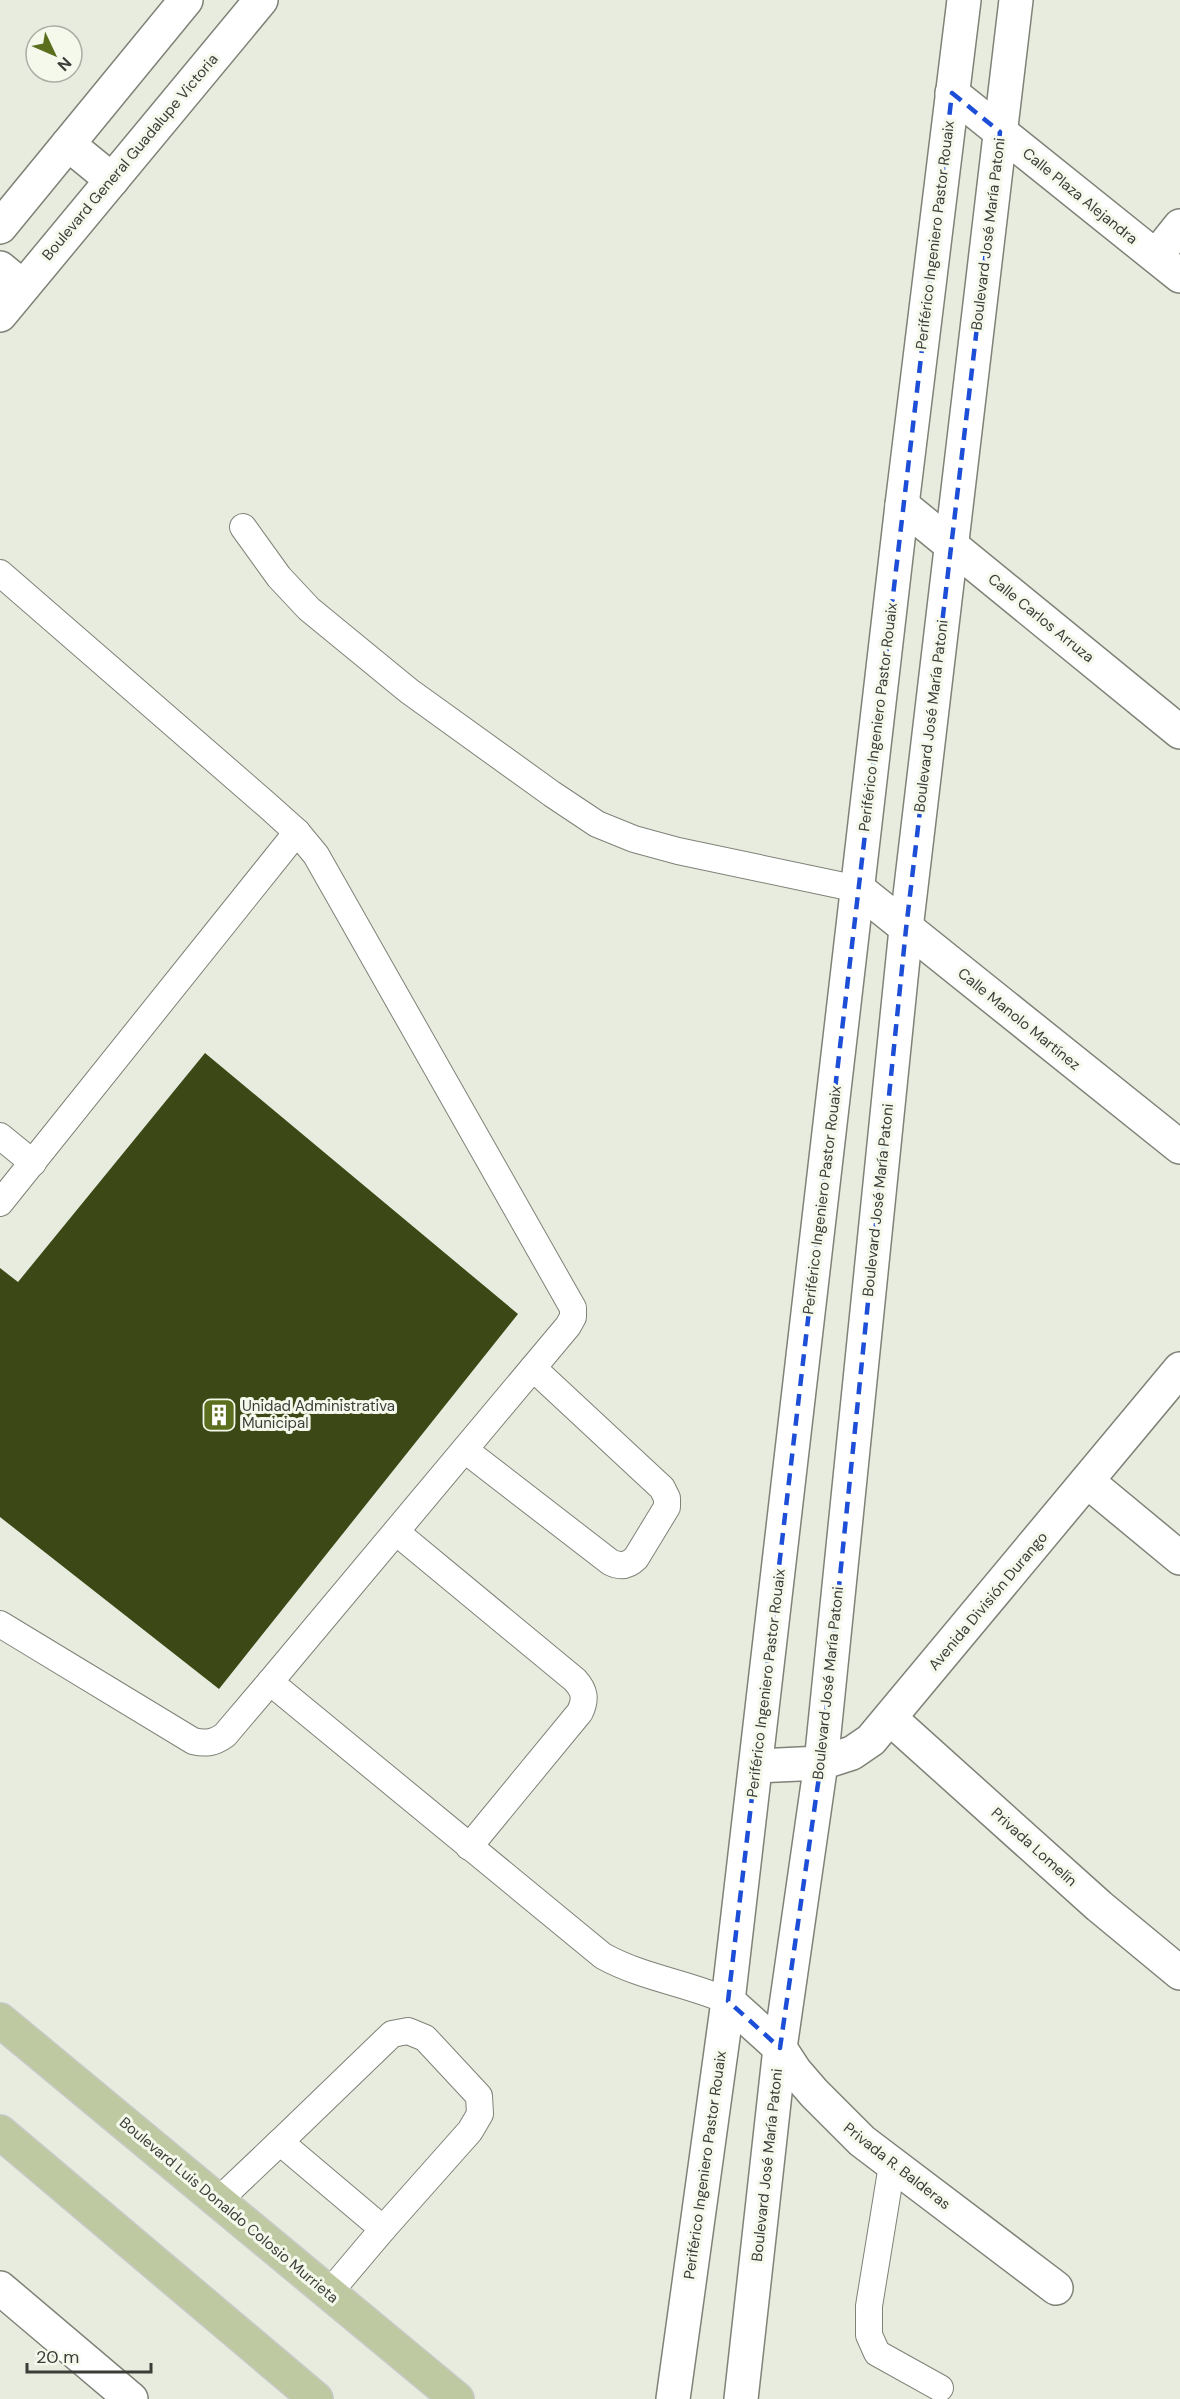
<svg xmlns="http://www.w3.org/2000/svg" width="1180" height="2399" font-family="'DM Sans',sans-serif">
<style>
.building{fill:#3c4917}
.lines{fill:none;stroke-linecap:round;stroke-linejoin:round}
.service-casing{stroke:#7e8277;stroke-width:28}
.minor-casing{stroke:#7e8277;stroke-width:36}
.tertiary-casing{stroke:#7e8277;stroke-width:36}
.secondary-casing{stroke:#7e8277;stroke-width:36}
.primary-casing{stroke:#c8c9c7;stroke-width:36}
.service{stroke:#fff;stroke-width:26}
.minor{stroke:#fff;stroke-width:33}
.tertiary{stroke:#fff;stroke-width:33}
.secondary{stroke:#fff;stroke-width:33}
.primary{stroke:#bec9a1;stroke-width:33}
.marked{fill:none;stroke:#1d4ed8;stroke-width:4.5;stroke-dasharray:12 8;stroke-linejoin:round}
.labels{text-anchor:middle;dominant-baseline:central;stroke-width:6;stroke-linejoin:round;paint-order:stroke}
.street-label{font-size:15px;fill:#3b3d38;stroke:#f5f9ec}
.poi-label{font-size:15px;fill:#3b3d38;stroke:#f5f9ec;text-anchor:start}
</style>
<rect width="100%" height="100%" fill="#e8ecdf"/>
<polygon class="building" points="205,1053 518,1314 219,1689 0,1517 0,1268 18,1282"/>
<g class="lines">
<g class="service-casing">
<g id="service">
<polyline points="243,527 279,577 309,609 409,691 552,794 597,824 634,839 678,851 858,889"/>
<path d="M0,573L267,805L297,832L316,855L573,1308V1317L568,1326L270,1682L225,1735C214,1743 206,1744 193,1741L0,1624"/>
<polyline points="0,1136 33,1163"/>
<polyline points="0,1203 297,832"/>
<path d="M465,1450L610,1562C620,1567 628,1566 636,1558L667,1507V1498L662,1488L533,1368"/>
<path d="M396,1532L575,1680C585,1691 586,1699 580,1712L469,1847"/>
<path d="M270,1682L603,1956C643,1978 687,1983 728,2001"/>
<polyline points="280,2142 392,2034 408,2031 425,2038 479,2096 480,2114 470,2131 383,2229"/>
<polyline points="892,2165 869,2306 869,2335 877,2353 940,2388"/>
<polyline points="218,2201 280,2142 383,2229 329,2293"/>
</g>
</g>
<g class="minor-casing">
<g id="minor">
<polyline points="1156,256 1180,226"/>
<polyline points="902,505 1180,732"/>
<polyline points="858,889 1180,1147"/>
<polyline points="1087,1481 1180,1558"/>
<polyline points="891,1719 1099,1906 1180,1973"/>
<polyline points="757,1766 821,1763 852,1753 871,1740 1180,1369"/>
<polyline points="728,2001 780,2048 795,2071 814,2093 862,2141 1056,2288"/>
<polyline points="0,2288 131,2399"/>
</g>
</g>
<g class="tertiary-casing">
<polyline id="tertiary" points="952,93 1180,276"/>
</g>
<g class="secondary-casing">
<g id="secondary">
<polyline points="68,144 112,180"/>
<polyline points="0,227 186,0"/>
<polyline points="0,268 23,287"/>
<polyline points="0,315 261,0"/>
<polyline points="673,2399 728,2001 902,505 964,0"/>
<polyline points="741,2399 780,2048 821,1763 906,929 1016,0"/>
</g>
</g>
<g class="primary-casing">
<g id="primary">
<polyline points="0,2020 457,2399"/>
<polyline points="0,2132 316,2399"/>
</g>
</g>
<use href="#service" class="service"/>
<use href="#minor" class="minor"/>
<use href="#tertiary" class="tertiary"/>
<use href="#secondary" class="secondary"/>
<use href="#primary" class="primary"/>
</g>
<path class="marked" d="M952,93L1000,132L906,929L821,1763L780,2048L728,2001Z"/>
<defs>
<g id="building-square" transform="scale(1.725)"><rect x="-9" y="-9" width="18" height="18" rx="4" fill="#5b6e1d" stroke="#f5f9ec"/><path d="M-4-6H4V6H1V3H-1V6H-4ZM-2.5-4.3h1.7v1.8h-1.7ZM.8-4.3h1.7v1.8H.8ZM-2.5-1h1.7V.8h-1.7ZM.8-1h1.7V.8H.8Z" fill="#fff"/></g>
</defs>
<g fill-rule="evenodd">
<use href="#building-square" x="219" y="1415"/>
</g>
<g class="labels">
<g class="street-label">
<text transform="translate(130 157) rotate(-50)">Boulevard General Guadalupe Victoria</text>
<text transform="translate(1080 196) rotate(39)">Calle Plaza Alejandra</text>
<text transform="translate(988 234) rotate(-83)">Boulevard José María Patoni</text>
<text transform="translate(935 235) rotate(-83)">Periférico Ingeniero Pastor Rouaix</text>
<text transform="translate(1041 618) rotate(39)">Calle Carlos Arruza</text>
<text transform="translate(931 716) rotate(-83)">Boulevard José María Patoni</text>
<text transform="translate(878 717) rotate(-83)">Periférico Ingeniero Pastor Rouaix</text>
<text transform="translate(1019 1019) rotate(39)">Calle Manolo Martínez</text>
<text transform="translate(822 1200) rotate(-83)">Periférico Ingeniero Pastor Rouaix</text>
<text transform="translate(878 1200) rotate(-84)">Boulevard José María Patoni</text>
<text transform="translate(988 1601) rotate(-50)">Avenida División Durango</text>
<text transform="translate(766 1683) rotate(-83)">Periférico Ingeniero Pastor Rouaix</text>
<text transform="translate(828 1683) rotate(-84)">Boulevard José María Patoni</text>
<text transform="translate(1034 1847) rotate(42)">Privada Lomelín</text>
<text transform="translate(705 2165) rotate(-82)">Periférico Ingeniero Pastor Rouaix</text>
<text transform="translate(767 2165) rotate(-84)">Boulevard José María Patoni</text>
<text transform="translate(897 2166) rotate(38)">Privada R. Balderas</text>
<text transform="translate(229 2210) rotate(40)">Boulevard Luis Donaldo Colosio Murrieta</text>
</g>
<g class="poi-label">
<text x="242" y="1406">Unidad Administrativa<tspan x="242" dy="17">Municipal</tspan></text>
</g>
</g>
<g transform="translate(54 54) rotate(134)"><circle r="28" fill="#f5f9ec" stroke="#abaea4" stroke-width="1.5"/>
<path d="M0-4.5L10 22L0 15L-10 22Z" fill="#5b6e1d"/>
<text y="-9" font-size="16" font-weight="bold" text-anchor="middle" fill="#3b3d38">N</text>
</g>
<path d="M27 2363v9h124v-9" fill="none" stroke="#3b3d38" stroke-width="3"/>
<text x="36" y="2363" font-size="18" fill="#3b3d38" stroke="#f5f9ec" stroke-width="4.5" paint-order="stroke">20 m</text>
</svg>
